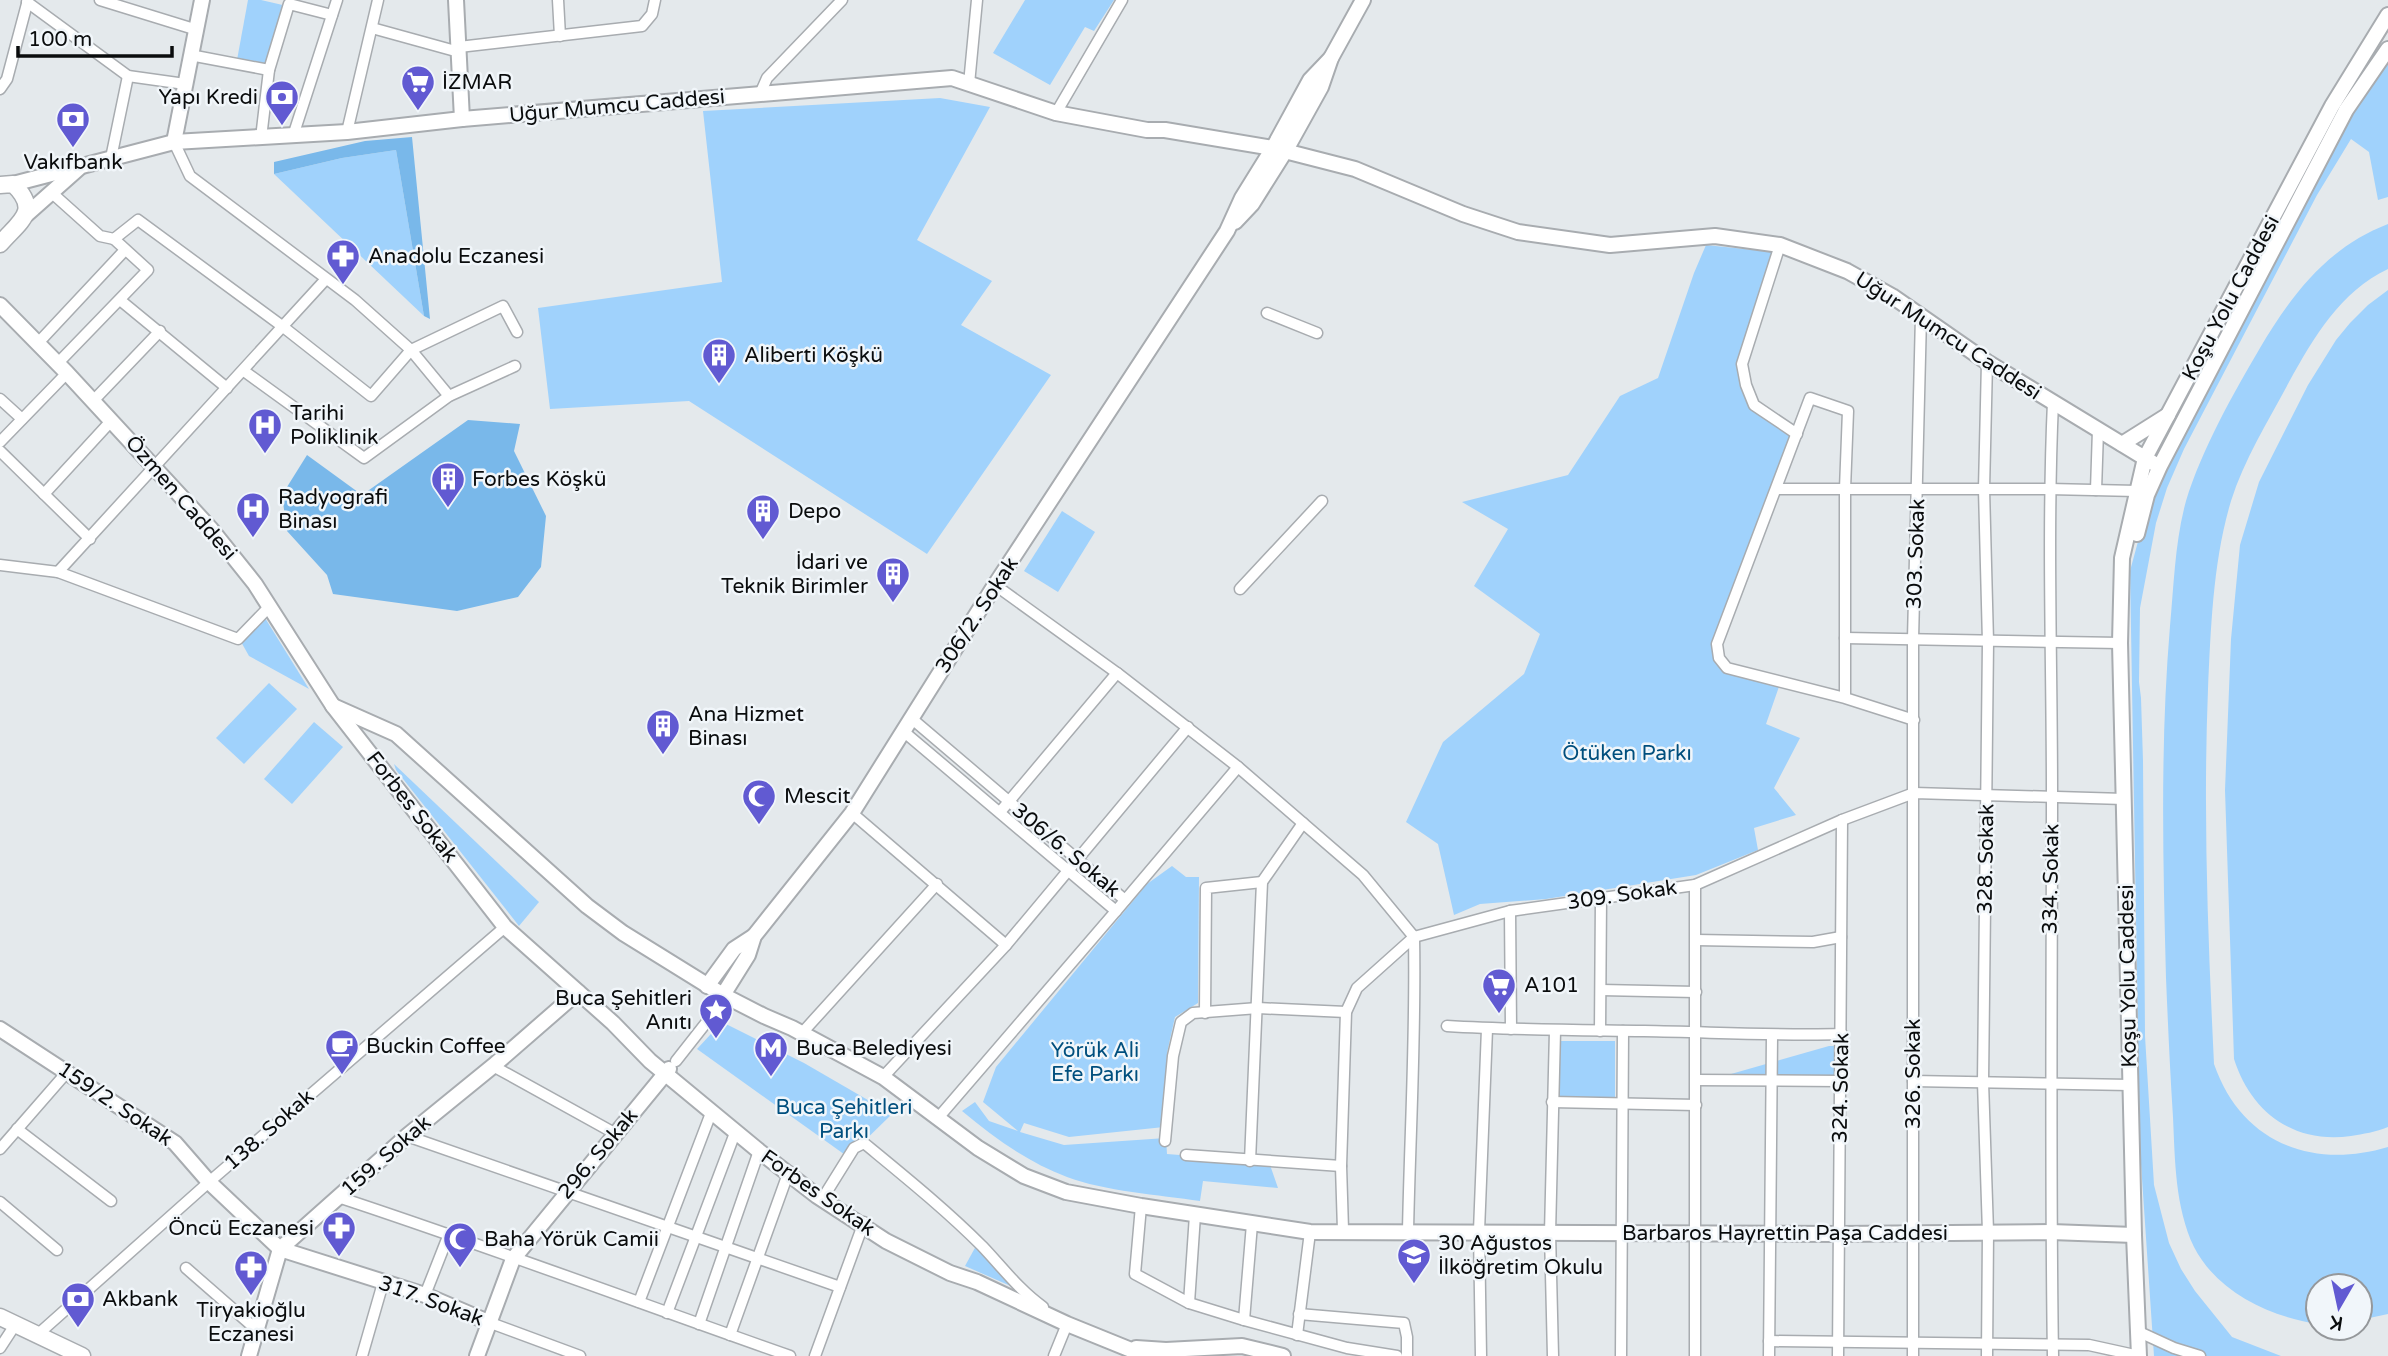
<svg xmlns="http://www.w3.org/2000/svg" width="2388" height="1356" font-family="'Varela Round',sans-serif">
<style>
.green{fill:#a0d2fc}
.forest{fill:#79b8ea}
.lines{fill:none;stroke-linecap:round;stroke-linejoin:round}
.street-casing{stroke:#a8acb0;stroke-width:13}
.secondary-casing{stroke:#a8acb0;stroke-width:18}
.primary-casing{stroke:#a8acb0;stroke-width:19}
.street{stroke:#fff;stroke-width:10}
.secondary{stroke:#fff;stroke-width:14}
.primary{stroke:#fff;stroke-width:16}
.labels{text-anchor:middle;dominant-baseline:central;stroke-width:5;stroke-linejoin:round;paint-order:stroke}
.poi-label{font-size:21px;fill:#0a0c0d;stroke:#f1f6fa;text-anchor:start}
.street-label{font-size:21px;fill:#0a0c0d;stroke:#f1f6fa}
.park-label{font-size:21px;fill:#004f7e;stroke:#f1f6fa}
</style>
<rect width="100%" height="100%" fill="#e4e9ec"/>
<g class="green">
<polygon points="248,0 261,0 287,6 267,66 237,60"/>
<polygon points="1025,0 1114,0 1094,31 1085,27 1050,85 993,53"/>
<polygon points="2388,56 2388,197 2378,200 2369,152 2351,139 2317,195 2184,449 2167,488 2156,523 2140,608 2139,682 2141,698 2143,761 2145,1036 2154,1185 2169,1243 2181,1269 2195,1291 2232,1337 2281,1356 2154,1356 2140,1149 2130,571 2146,512 2165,468 2351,112"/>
<polygon points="940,98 990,107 917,240 992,281 961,325 1051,375 927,554 689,401 550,409 538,308 722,282 703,111"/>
<polygon points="396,150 424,316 274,174 342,158"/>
<path d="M2388,224V269C2340,292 2314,337 2289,382C2269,420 2244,459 2231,501C2213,561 2211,626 2208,689C2203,814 2208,939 2214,1064C2241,1142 2311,1170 2388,1147V1314L2360,1320V1286H2318V1324C2270,1317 2217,1292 2194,1247C2175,1207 2175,1160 2173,1117C2170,1071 2168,1025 2166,978C2163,860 2160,745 2170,626C2174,584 2175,541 2186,501C2201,451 2234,392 2260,348C2292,294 2328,247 2388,224Z"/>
<polygon points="1706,245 1773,252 1742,364 1754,405 1797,434 1717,645 1727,668 1781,681 1766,724 1800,738 1774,788 1796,815 1754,828 1758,850 1696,875 1546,899 1480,904 1454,915 1438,844 1406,822 1443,742 1524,674 1540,634 1474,586 1508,529 1462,502 1568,475 1620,396 1658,378 1694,273"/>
<path d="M2388,290V1127C2376,1132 2363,1134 2351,1136C2293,1144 2251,1112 2234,1059L2225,790L2231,639L2240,545L2259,482L2308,385L2336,340L2350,323L2368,305Z"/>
<polygon points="1062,511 1095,532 1058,592 1024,571"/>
<polygon points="265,618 309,689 249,656 240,640"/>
<polygon points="269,683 297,709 244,764 216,738"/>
<polygon points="314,722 343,747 292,804 264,779"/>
<polygon points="394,764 539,902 519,926 396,770"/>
<path d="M1172,866L1186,877H1199L1198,1003L1175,1017L1167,1053L1164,1127L1069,1137L1024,1123L1020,1132L1064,1145L1166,1138L1167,1154L1269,1162L1278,1188L1203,1181L1200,1201C1159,1195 1104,1191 1067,1177C1028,1162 994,1138 962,1111L975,1102L989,1121L1018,1131L983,1102L996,1067L1147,884Z"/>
<polygon points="722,1022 804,1063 892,1114 848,1157 697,1049"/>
<polygon points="1558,1041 1615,1041 1615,1097 1559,1097"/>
<polygon points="1829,1046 1840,1046 1840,1079 1770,1085 1696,1084"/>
<polygon points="976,1246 1013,1287 965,1266"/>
</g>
<g class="forest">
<polygon points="412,137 430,319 424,316 396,150 342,158 274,174 274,162 365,141"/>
<polygon points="468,420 520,424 514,451 546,516 541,567 518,597 457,611 333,594 327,575 287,531 282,495 307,455 362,495"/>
</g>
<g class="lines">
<g class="street-casing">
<g id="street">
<polyline points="100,0 194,29"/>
<polyline points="558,0 560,36"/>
<polyline points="27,2 128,76 185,84"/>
<polyline points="372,28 459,52"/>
<polyline points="459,47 642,26 652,14 655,0"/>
<polyline points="190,55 269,70"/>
<polyline points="969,84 977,0"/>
<polyline points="0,89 7,79 28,0"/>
<polyline points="760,94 767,78 842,0"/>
<polyline points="1056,113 1122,0"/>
<polyline points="347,132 378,0"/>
<polyline points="293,136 337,0"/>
<polyline points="261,138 269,70 289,4 332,15"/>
<polyline points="174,142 190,176 355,300 411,350 449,396"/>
<polyline points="111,158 128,76"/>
<polyline points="52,193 100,236 114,239 138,220 282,326 371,396 411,350 503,306 517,332"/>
<polyline points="1780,245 1742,364 1746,385 1754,405 1797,434"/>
<polyline points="120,300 227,388"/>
<polyline points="1267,313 1317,333"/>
<polyline points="38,343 125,250"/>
<polyline points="58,363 148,270 114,239"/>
<polyline points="244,371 364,458 449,396 515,366"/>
<polyline points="0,399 22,419"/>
<polyline points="93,401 160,331"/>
<path d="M2053,402C2047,533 2052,664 2052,794C2052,982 2050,1169 2053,1356"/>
<polyline points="0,442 67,373"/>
<polyline points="0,451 90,539"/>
<polyline points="1777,489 2049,489 2137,491"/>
<polyline points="2096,490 2098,430"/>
<polyline points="44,494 112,420"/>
<polyline points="0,565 58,572 238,639 270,606"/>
<polyline points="58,572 326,279"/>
<polyline points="995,585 1117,673 1238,767 1363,875 1414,937"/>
<polyline points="1240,589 1322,501"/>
<polyline points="1845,638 2120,643"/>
<polyline points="1845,698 1845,489 1848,411 1810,398 1717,644 1719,658 1727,668 1845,698 1914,720"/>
<polyline points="911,718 1125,900"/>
<polyline points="903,731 1116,911 1238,767"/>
<polyline points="1000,812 1117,673"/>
<polyline points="852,813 1006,945"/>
<polyline points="1695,885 1695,1356"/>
<polyline points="1510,911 1511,1029"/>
<polyline points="1696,940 1813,942 1841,937"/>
<polyline points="1601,990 1696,992"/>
<polyline points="1205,1013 1206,888 1262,882"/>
<path d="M1447,1026C1513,1030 1578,1030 1644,1031C1710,1032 1776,1036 1842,1034"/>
<polyline points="1600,1031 1601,898"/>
<polyline points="802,1033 937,884"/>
<polyline points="676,1061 713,1014 723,995"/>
<polyline points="493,1066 616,1134"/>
<polyline points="883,1077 1006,945 1188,727"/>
<polyline points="1696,1080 1840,1081"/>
<polyline points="1913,1081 2130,1085"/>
<polyline points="1552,1102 1696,1105"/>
<polyline points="938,1118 1116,911"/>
<polyline points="17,1129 111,1201"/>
<polyline points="407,1136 840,1287"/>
<polyline points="1165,1141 1173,1056 1181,1022 1193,1013 1258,1008 1346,1012"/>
<polyline points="0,1149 68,1071"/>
<polyline points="1186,1155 1341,1166"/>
<polyline points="1250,1161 1262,882 1303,823"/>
<path d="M826,1193L854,1148L864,1143C904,1176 945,1209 982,1246C1002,1267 1019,1290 1043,1307"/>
<path d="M338,1197C490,1247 639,1303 790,1356"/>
<polyline points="0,1202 57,1250"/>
<polyline points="1141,1206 1135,1274 1189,1303 1244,1320 1347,1348 1397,1356"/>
<polyline points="1343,1230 1341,1166 1346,1012 1357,988 1414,937 1510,911 1695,885 1842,820 1914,793 2124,799"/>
<path d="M1408,1231C1410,1133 1416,1035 1414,937"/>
<polyline points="186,1268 257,1330"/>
<polyline points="425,1295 449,1234"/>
<polyline points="639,1302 711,1113"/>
<polyline points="1189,1303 1195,1215"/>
<polyline points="667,1313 735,1133"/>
<polyline points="1299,1314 1404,1323 1407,1337 1407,1356"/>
<polyline points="1244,1320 1252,1224"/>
<polyline points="488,1322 580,1356"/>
<polyline points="699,1324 759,1151"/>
<polyline points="2137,1331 2174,1348 2200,1356"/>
<polyline points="730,1335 789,1171"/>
<polyline points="1297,1335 1310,1232"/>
<polyline points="36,1336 209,1182 505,927"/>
<polyline points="1769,1341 2089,1345 2139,1356"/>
<polyline points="0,1348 15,1325"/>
<polyline points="362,1356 383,1283"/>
<polyline points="815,1356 864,1222"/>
<polyline points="1054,1356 1067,1324 1063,1322"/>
<polyline points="1481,1356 1479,1231 1487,1029"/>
<polyline points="1553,1356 1550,1233 1555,1031"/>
<polyline points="1621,1356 1623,1031"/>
<polyline points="1769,1356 1772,1036"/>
<polyline points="1838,1356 1842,820"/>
<polyline points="1913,1356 1913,639 1921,316"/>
<polyline points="1987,1356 1988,1232 1983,1082 1988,642 1984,489 1987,362"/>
</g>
</g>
<g class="secondary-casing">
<g id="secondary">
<polyline points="456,0 462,119"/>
<polyline points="174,142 202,0"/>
<polyline points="13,184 174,142 347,132 462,119 952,78 1056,113 1147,130 1165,130 1273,148 1355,169 1463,214 1518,232 1610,245 1715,236 1780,245 1847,271 1892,296 1987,362 2153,463"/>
<polyline points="26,215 79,168"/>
<polyline points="1235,222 1252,204 1286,150 1321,87 1331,58 1363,0"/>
<polyline points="0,305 67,373 211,529 255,584 333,706 505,927 613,1023 650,1061 759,1151 817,1196 886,1241 950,1273 977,1282 1067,1324 1146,1356"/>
<polyline points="2122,444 2168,415"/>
<polyline points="2137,534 2147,495 2160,466 2346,110 2388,49"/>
<polyline points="333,706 396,734 587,906 623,933 723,995 764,1016 792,1028 883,1077 978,1148 1024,1176 1066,1192 1141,1206 1310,1232 1841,1234 2051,1232 2134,1235"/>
<polyline points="707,986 734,949 754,936"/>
<polyline points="723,995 748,955 754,936 852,813 995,585 1227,231 1242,198 1273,148 1310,80 1331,58"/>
<polyline points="0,1029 175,1143 209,1182 280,1249 425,1295 488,1322"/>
<polyline points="1136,1348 1166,1350 1242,1346 1283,1356"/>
<polyline points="249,1356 280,1249 407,1136 493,1066 578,992"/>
<polyline points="477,1356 513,1259 669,1069"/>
<polyline points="2139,1356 2134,1235 2120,643 2122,558 2145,458 2332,106 2388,15"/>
</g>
</g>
<g class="primary-casing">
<g id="primary">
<path d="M0,185L13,184C41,211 20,221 0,244"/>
<polyline points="0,1317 82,1356"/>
</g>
</g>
<use href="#street" class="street"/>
<use href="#secondary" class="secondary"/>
<use href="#primary" class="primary"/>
</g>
<defs>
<g id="supermarket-pin" transform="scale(1.75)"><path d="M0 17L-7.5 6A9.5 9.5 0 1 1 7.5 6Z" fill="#615ad2" stroke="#f1f6fa"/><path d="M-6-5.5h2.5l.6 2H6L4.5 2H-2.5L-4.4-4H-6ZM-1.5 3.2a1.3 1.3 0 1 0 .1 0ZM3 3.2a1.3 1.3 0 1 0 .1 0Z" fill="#fff"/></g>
<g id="bank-pin" transform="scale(1.75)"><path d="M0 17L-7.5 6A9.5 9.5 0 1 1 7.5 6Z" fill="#615ad2" stroke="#f1f6fa"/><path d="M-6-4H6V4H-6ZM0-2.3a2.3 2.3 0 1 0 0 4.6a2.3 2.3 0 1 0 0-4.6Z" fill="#fff"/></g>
<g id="pharmacy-pin" transform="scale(1.75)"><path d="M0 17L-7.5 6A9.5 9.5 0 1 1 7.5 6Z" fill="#615ad2" stroke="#f1f6fa"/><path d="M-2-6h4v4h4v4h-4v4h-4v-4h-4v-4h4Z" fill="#fff"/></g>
<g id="building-pin" transform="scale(1.75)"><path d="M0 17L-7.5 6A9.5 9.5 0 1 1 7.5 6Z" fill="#615ad2" stroke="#f1f6fa"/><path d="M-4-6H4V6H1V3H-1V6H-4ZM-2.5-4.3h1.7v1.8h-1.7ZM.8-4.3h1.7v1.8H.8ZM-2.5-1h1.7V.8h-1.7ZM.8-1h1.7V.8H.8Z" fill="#fff"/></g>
<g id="hospital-pin" transform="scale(1.75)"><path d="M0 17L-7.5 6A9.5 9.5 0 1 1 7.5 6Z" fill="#615ad2" stroke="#f1f6fa"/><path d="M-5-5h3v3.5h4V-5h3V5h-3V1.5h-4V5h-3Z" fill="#fff"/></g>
<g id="mosque-pin" transform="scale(1.75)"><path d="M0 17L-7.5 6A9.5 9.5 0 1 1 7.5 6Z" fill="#615ad2" stroke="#f1f6fa"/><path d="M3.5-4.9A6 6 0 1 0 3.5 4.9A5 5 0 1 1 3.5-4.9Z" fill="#fff"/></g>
<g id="sight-pin" transform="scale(1.75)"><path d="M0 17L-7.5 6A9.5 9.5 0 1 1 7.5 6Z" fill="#615ad2" stroke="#f1f6fa"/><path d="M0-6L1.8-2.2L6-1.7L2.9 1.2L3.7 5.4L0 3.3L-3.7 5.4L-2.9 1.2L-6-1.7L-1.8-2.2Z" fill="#fff"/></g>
<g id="cafe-pin" transform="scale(1.75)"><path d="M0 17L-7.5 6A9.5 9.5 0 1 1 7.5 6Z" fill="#615ad2" stroke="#f1f6fa"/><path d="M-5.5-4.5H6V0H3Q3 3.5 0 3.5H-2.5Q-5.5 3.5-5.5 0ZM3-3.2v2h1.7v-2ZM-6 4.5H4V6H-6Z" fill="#fff"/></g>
<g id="metro-pin" transform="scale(1.75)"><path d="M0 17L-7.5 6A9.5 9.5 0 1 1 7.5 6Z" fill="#615ad2" stroke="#f1f6fa"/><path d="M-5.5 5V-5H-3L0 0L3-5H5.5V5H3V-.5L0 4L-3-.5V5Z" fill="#fff"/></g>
<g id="school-pin" transform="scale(1.75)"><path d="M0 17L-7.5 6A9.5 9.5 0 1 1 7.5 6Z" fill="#615ad2" stroke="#f1f6fa"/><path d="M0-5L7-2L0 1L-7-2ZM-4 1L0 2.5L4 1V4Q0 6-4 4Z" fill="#fff"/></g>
</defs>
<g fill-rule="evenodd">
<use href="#supermarket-pin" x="418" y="82"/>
<use href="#bank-pin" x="282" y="97"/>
<use href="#bank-pin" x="73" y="119"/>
<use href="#pharmacy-pin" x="343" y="256"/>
<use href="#building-pin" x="719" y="355"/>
<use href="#hospital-pin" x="265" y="425"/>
<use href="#building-pin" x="448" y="479"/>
<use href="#hospital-pin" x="253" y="509"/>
<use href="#building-pin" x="763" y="511"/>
<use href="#building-pin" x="893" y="574"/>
<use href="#building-pin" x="663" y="726"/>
<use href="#mosque-pin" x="759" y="796"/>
<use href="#supermarket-pin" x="1499" y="985"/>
<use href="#sight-pin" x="716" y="1010"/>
<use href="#cafe-pin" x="342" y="1046"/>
<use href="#metro-pin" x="771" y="1048"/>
<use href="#pharmacy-pin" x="339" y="1228"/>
<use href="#mosque-pin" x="460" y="1239"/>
<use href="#school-pin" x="1414" y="1255"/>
<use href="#pharmacy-pin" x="251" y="1267"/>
<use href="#bank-pin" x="78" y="1299"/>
</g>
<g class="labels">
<g class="poi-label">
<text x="442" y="82">İZMAR</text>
<text x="258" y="97" text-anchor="end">Yapı Kredi</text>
<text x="73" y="162" text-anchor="middle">Vakıfbank</text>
<text x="368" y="256">Anadolu Eczanesi</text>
<text x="744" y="355">Aliberti Köşkü</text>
<text x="290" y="413">Tarihi<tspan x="290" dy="24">Poliklinik</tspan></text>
<text x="472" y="479">Forbes Köşkü</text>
<text x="278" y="497">Radyografi<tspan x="278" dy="24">Binası</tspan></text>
<text x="788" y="511">Depo</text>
<text x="868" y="562" text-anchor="end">İdari ve<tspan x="868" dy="24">Teknik Birimler</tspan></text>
<text x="688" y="714">Ana Hizmet<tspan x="688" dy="24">Binası</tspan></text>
<text x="784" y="796">Mescit</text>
<text x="1524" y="985">A101</text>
<text x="692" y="998" text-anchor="end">Buca Şehitleri<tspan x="692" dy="24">Anıtı</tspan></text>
<text x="366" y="1046">Buckin Coffee</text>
<text x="796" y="1048">Buca Belediyesi</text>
<text x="314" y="1228" text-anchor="end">Öncü Eczanesi</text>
<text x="484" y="1239">Baha Yörük Camii</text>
<text x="1438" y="1243">30 Ağustos<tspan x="1438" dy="24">İlköğretim Okulu</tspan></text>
<text x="102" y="1299">Akbank</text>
<text x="251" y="1310" text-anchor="middle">Tiryakioğlu<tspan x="251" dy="24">Eczanesi</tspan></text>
</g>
<g class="street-label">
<text transform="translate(617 106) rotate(-5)">Uğur Mumcu Caddesi</text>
<text transform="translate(2231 298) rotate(-62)">Koşu Yolu Caddesi</text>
<text transform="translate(1948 336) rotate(33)">Uğur Mumcu Caddesi</text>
<text transform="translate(181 498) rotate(49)">Özmen Caddesi</text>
<text transform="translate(1916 554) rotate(-88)">303. Sokak</text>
<text transform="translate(977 615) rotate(-57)">306/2. Sokak</text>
<text transform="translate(412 807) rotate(52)">Forbes Sokak</text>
<text transform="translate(1066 850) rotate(40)">306/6. Sokak</text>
<text transform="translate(1986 859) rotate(-89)">328. Sokak</text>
<text transform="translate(2051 879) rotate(-89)">334. Sokak</text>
<text transform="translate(1622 895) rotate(-8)">309. Sokak</text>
<text transform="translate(2128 976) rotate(-91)">Koşu Yolu Caddesi</text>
<text transform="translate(1913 1074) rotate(-90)">326. Sokak</text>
<text transform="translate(1841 1088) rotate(-89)">324. Sokak</text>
<text transform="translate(115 1104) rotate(34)">159/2. Sokak</text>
<text transform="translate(269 1130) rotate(-41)">138. Sokak</text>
<text transform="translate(598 1154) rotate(-50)">296. Sokak</text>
<text transform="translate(386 1156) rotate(-41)">159. Sokak</text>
<text transform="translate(818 1193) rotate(35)">Forbes Sokak</text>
<text x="1785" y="1233">Barbaros Hayrettin Paşa Caddesi</text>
<text transform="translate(431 1301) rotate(20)">317. Sokak</text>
</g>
<g class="park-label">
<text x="1627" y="753">Ötüken Parkı</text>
<text x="1095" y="1050">Yörük Ali<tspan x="1095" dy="24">Efe Parkı</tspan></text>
<text x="844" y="1107">Buca Şehitleri<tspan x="844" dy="24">Parkı</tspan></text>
</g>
</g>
<g transform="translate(2339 1307) rotate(189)"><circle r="33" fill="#f1f6fa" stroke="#95989b" stroke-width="2"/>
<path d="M0-5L12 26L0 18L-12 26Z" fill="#615ad2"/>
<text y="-10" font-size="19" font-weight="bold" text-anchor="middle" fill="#0a0c0d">K</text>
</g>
<path d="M18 46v10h154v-10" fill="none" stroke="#0a0c0d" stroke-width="3.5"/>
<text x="28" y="46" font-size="21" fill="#0a0c0d" stroke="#f1f6fa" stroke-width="5" paint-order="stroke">100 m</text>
</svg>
